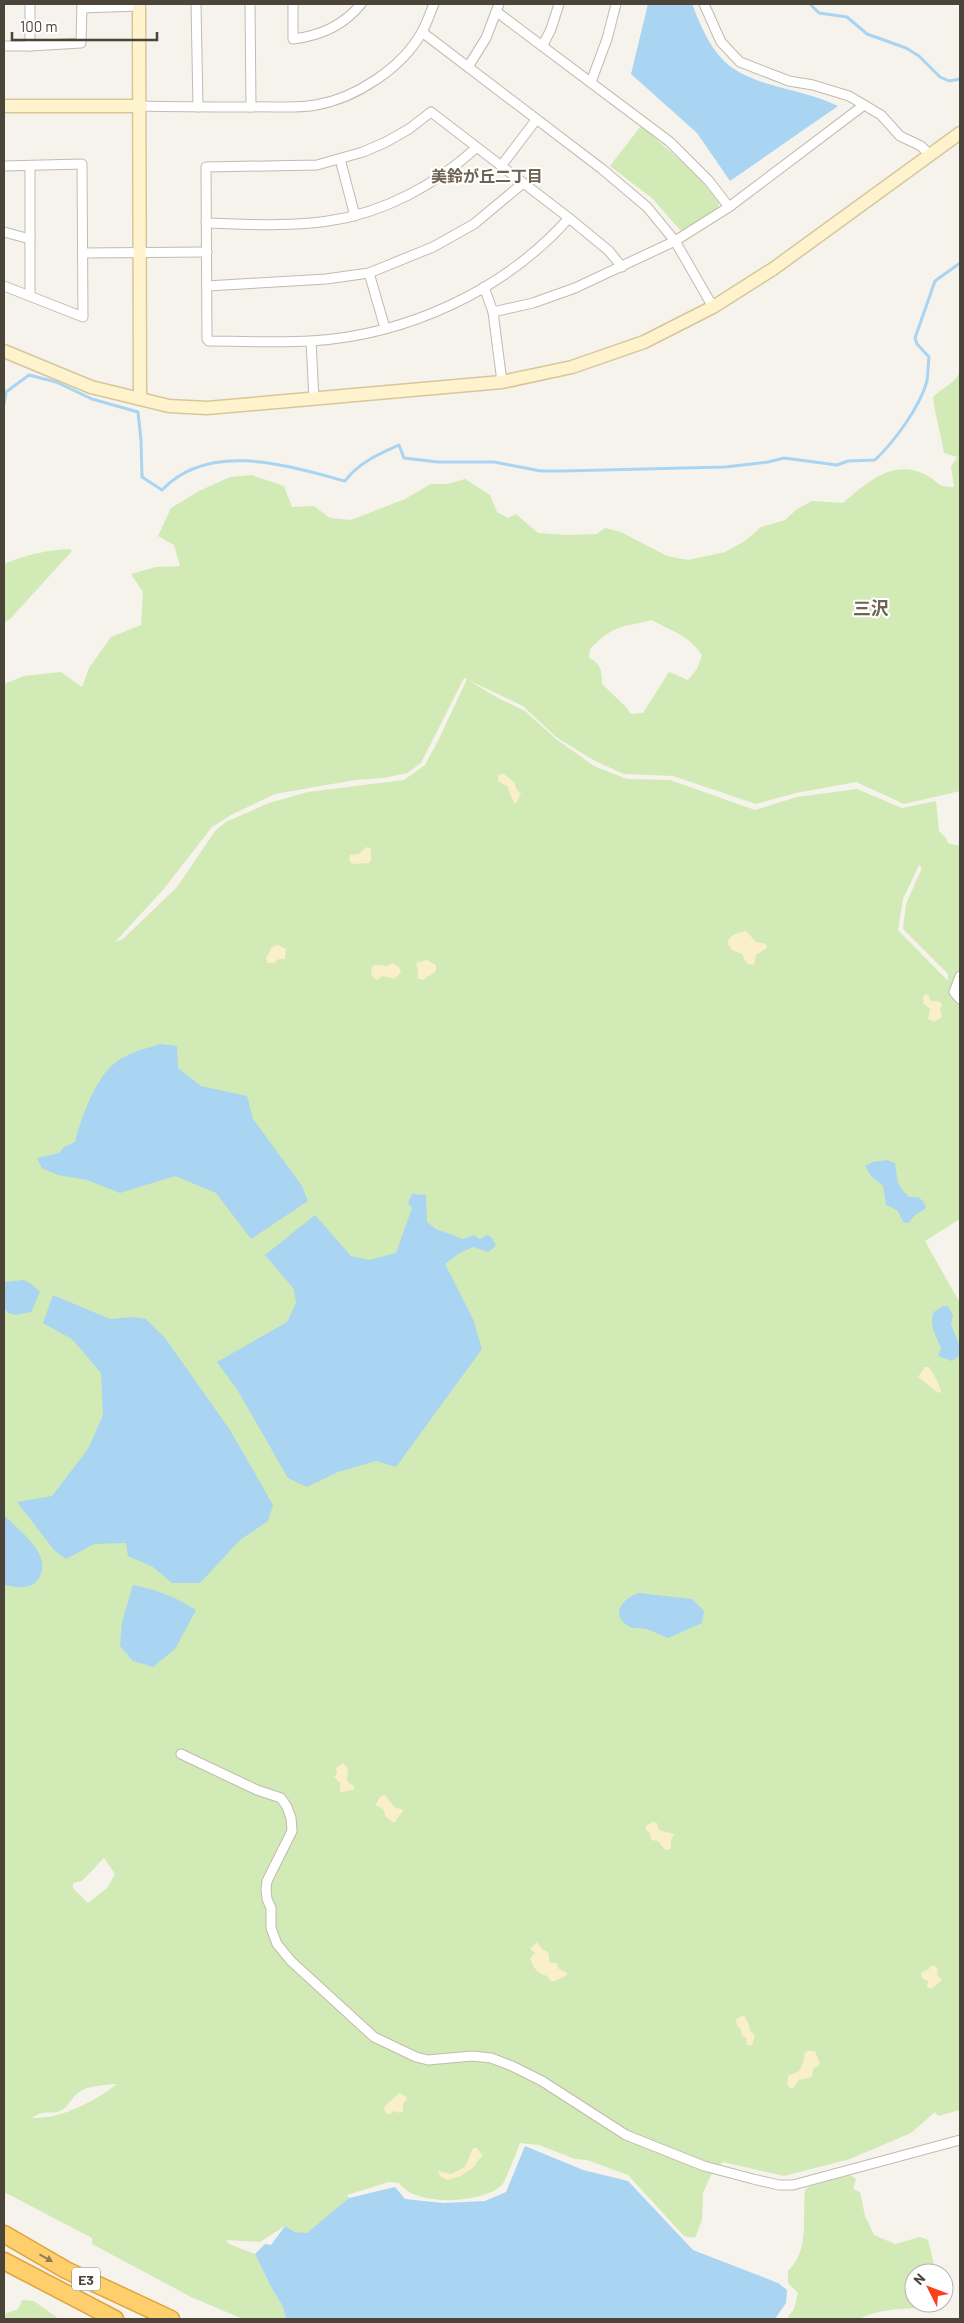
<svg xmlns="http://www.w3.org/2000/svg" width="964" height="2323" font-family="Barlow,'Noto Sans JP',sans-serif">
<style>
.green{fill:#d2eab5;fill-rule:evenodd}
.sand{fill:#f9efc9}
.water{fill:#a9d4f2}
.lines{fill:none;stroke-linecap:round;stroke-linejoin:round}
.stream{stroke:#a9d4f2;stroke-width:3}
.street-casing{stroke:#c2bbae;stroke-width:11}
.secondary-casing{stroke:#d6c79b;stroke-width:15}
.highway-casing{stroke:#e0a43c;stroke-width:19}
.street{stroke:#fff;stroke-width:9}
.secondary{stroke:#fff3cd;stroke-width:12}
.highway{stroke:#ffcf6e;stroke-width:16}
.oneway{fill:#937c4e}
.labels{text-anchor:middle;dominant-baseline:central;stroke-width:4;stroke-linejoin:round;paint-order:stroke}
.shield{fill:#fff;stroke:#817c74;stroke-width:1}
.shield-label{font-size:14px;font-weight:bold;fill:#4b4439}
.neighbourhood-label{font-size:16px;font-weight:bold;fill:#6e6250;stroke:#fff}
.quarter-label{font-size:18px;font-weight:bold;fill:#6e6250;stroke:#fff}
</style>
<rect width="100%" height="100%" fill="#f6f3ec"/>
<g class="green">
<polygon points="641,126 697,175 719,203 718,208 683,231 679,229 652,198 610,166"/>
<path d="M960,372V791L904,804L856,782L796,793L756,804L673,776L624,774L595,761L556,737L523,706L468,680L496,697L525,711L556,739L594,766L627,779L670,780L755,810L797,797L857,789L902,808L936,801L939,831L946,838L948,843L960,846V1219L925,1241L960,1303V2110L938,2116L935,2112L911,2133L850,2159L784,2176L723,2162L712,2173L703,2193L702,2220L695,2238L684,2236L628,2175L587,2160L575,2159L539,2145L520,2143C517,2151 505,2182 502,2185C482,2204 415,2207 399,2183L389,2182L347,2195L349,2198L307,2234L295,2232L285,2226L260,2242L226,2240L229,2244L255,2254L270,2285L283,2307L286,2319H243L191,2297L92,2244V2238L4,2192V684L24,676L61,672L82,687L89,668L111,637L141,625L143,592L131,574L156,567L180,566L174,545L158,536L171,508L199,491L230,477L252,475L284,486L292,507L314,506L330,518L351,520L405,499L431,484H447L465,479L490,495L497,512L508,518L516,514L538,533L566,535L597,534L605,528L621,532L667,556L688,560L725,552L745,541L761,527L785,520L797,509L812,501L843,503C867,483 893,458 926,475C940,482 935,487 954,487L951,467L957,457L944,453C941,434 935,416 933,397C942,388 954,384 960,372ZM652,620C674,633 686,633 702,655L697,669L688,680L669,672L643,713L631,714L627,708L602,684C602,672 601,663 589,658L590,649C615,624 620,628 652,620ZM464,678L467,679L438,741L425,765L404,780L308,792L269,803L226,822L215,831L177,887L123,939L115,942L163,890L212,827L231,815L275,794L355,780L384,778L407,773L421,763ZM919,865L922,868L906,904L903,929L948,974V981L898,930L903,899ZM104,1858L115,1874L107,1888L88,1903L73,1888V1883L82,1881ZM117,2084C94,2102 61,2119 32,2118C45,2108 52,2116 62,2110C69,2106 71,2098 78,2093C88,2085 105,2085 117,2084Z"/>
<path d="M70,549L72,551L10,619L4,622V564C25,555 47,550 70,549Z"/>
<path d="M850,2175L856,2179L853,2189L860,2192L865,2216L874,2235L895,2244L920,2237L928,2240L934,2264L928,2273H914V2287L909,2295L914,2303H920L919,2308C899,2309 877,2309 859,2319H790L788,2317L794,2309L798,2293L788,2283V2271C810,2250 802,2218 805,2190L810,2186Z"/>
<polygon points="22,2300 34,2301 59,2319 4,2319 4,2314 18,2309"/>
</g>
<g class="sand">
<polygon points="504,774 514,782 517,790 521,793 517,802 514,803 507,786 498,781 498,775"/>
<polygon points="366,847 371,849 371,860 369,863 352,864 349,859 350,855 359,854"/>
<path d="M746,931L756,942L766,944L767,948L756,955L754,965L747,964L742,954L732,950L728,944C728,934 739,933 746,931Z"/>
<polygon points="278,945 286,949 285,959 279,959 274,963 268,963 266,958 272,947"/>
<polygon points="427,960 436,965 436,971 423,980 417,978 418,971 416,964 418,962"/>
<polygon points="393,963 399,967 401,972 395,979 382,976 377,980 371,975 372,967 375,965 387,966"/>
<polygon points="925,994 928,995 931,1001 938,1001 942,1004 940,1010 942,1017 934,1022 928,1019 930,1009 923,1003 923,997"/>
<path d="M925,1367H929C932,1371 941,1387 941,1392L938,1393L918,1377Z"/>
<polygon points="343,1763 348,1768 347,1781 355,1787 353,1790 340,1792 340,1783 334,1777 337,1773 336,1768"/>
<polygon points="385,1795 395,1808 402,1809 403,1811 394,1823 386,1817 383,1809 375,1805 381,1796"/>
<polygon points="653,1822 657,1823 659,1830 674,1834 671,1840 671,1848 668,1850 664,1849 658,1841 651,1840 650,1833 646,1830 646,1826"/>
<path d="M537,1942L542,1949L548,1952L550,1963H556L559,1969L567,1973L566,1976L555,1981H551L547,1976C538,1973 533,1969 530,1958L535,1953L530,1949Z"/>
<polygon points="930,1966 935,1966 938,1969 937,1974 942,1980 931,1989 927,1987 928,1981 923,1979 921,1975 922,1972 929,1969"/>
<polygon points="744,2015 749,2025 750,2031 755,2035 752,2045 747,2045 746,2037 742,2036 741,2029 737,2026 736,2019"/>
<polygon points="808,2051 815,2051 820,2064 813,2069 812,2077 799,2080 793,2088 790,2088 787,2084 788,2076 799,2071 803,2063 805,2052"/>
<polygon points="399,2093 405,2096 407,2099 403,2104 403,2111 400,2113 394,2111 390,2114 386,2114 384,2107"/>
<polygon points="473,2148 477,2148 483,2156 477,2161 475,2166 461,2176 447,2180 440,2176 438,2171 451,2174 465,2167"/>
</g>
<g class="water">
<path d="M648,4H692C700,24 708,45 724,61C752,88 804,88 838,106L730,181L697,133L631,74Z"/>
<path d="M160,1044L177,1046L178,1068L201,1086L247,1096L253,1119L302,1186L308,1201L251,1239L216,1193L175,1176L120,1193L87,1180L58,1175L42,1168L37,1158L59,1153L64,1147L75,1142C82,1115 98,1069 124,1057C135,1051 148,1048 160,1044Z"/>
<path d="M887,1160L895,1163C898,1181 895,1183 909,1197H918L924,1202L926,1208L914,1216L909,1223H904L897,1210L886,1205L883,1186L871,1176L865,1166L873,1162Z"/>
<polygon points="412,1194 426,1195 427,1222 436,1229 463,1239 474,1235 480,1239 487,1235 491,1237 496,1245 489,1252 473,1247 458,1254 445,1264 473,1319 482,1349 396,1467 376,1461 338,1472 307,1487 288,1478 238,1391 217,1362 287,1322 296,1303 294,1289 265,1255 315,1215 351,1256 369,1260 396,1253 412,1208 408,1203"/>
<path d="M24,1280L30,1283L40,1292L31,1312C19,1314 13,1318 4,1309V1282Z"/>
<polygon points="53,1295 110,1319 132,1317 146,1319 165,1338 230,1430 273,1505 268,1521 240,1540 200,1583 172,1583 153,1567 128,1556 126,1543 94,1544 66,1559 54,1550 17,1502 52,1496 88,1449 103,1415 101,1373 72,1339 43,1323"/>
<path d="M943,1306H948L953,1315L951,1324L960,1347L959,1356L952,1361L938,1356L941,1348C937,1336 928,1326 934,1312Z"/>
<path d="M4,1515C19,1531 53,1554 39,1578C31,1591 17,1587 4,1585Z"/>
<path d="M133,1585C156,1589 177,1598 196,1610L175,1649L153,1667L133,1661L120,1646L122,1622Z"/>
<path d="M639,1593L692,1599L704,1611L702,1623L668,1638C661,1636 654,1631 646,1629C641,1628 635,1629 630,1627C609,1616 622,1598 639,1593Z"/>
<polygon points="525,2146 583,2170 628,2181 693,2250 778,2283 787,2290 786,2303 775,2319 286,2319 283,2307 270,2285 255,2254 265,2244 271,2245 285,2226 295,2232 307,2233 349,2198 395,2187 405,2199 443,2203 485,2201 506,2192"/>
</g>
<g class="lines">
<g class="stream">
<polyline points="810,4 819,13 847,17 867,34 906,48 919,56 940,77 949,81 960,79"/>
<path d="M4,404L6,392L29,375L56,382L92,399L138,412L141,440L142,477L162,490C209,440 289,466 345,481C358,463 379,454 399,445L404,458L438,462H494L541,471H563L725,467L768,462L784,458L837,465L848,461L875,460C894,442 920,407 927,381C928,373 928,365 929,357L917,344L915,338L935,281L960,263"/>
</g>
<g class="street-casing">
<g id="street">
<polyline points="30,4 30,46"/>
<polyline points="196,4 198,107"/>
<polyline points="250,4 251,107"/>
<path d="M293,4V39C319,36 344,25 361,4"/>
<polyline points="704,4 721,42 740,62 789,81 813,85 849,96 881,115 900,136 921,146 929,154"/>
<polyline points="82,8 139,6"/>
<polyline points="497,12 670,142 709,181 729,207"/>
<polyline points="422,32 602,169 647,207 675,241 713,307"/>
<polyline points="543,45 551,29 559,4"/>
<polyline points="4,46 30,46 81,43 82,4"/>
<polyline points="468,67 486,38 499,4"/>
<polyline points="591,82 607,39 616,4"/>
<path d="M141,106C178,107 214,107 251,107C272,106 295,109 316,105C356,98 402,68 422,32C427,23 430,13 434,4"/>
<polyline points="340,159 355,216"/>
<polyline points="4,166 82,164 83,317 4,286"/>
<polyline points="501,166 536,120"/>
<path d="M569,218C505,290 408,335 311,341C277,343 243,341 209,341L207,339L206,167L317,165L363,152L386,142L409,129L431,112L569,218L609,251L622,267"/>
<path d="M206,223C246,224 288,227 328,221C384,213 435,185 476,148"/>
<polyline points="4,232 30,239"/>
<polyline points="84,253 207,252"/>
<polyline points="369,273 385,328"/>
<polyline points="207,286 326,279 369,273 433,247 474,224 522,184"/>
<polyline points="484,287 493,312 502,382"/>
<polyline points="30,295 30,166"/>
<polyline points="493,312 533,303 575,288 675,241 729,207 864,105"/>
<polyline points="311,341 314,400"/>
<polyline points="960,976 954,992 960,999"/>
<polyline points="181,1754 257,1790 281,1798 287,1807 291,1818 292,1831 267,1881 266,1889 267,1899 271,1908 271,1928 277,1944 291,1961 374,2037 416,2057 428,2060 472,2056 491,2058 512,2066 542,2081 626,2135 704,2166 753,2179 779,2185 793,2185 960,2140"/>
</g>
</g>
<g class="secondary-casing">
<g id="secondary">
<polyline points="139,4 140,399"/>
<polyline points="4,106 141,106"/>
<polyline points="4,351 91,387 169,406 207,408 502,382 572,367 644,342 713,307 773,269 960,133"/>
</g>
</g>
<g class="highway-casing">
<g id="highway">
<polyline points="4,2234 66,2270 171,2319"/>
<polyline points="4,2261 115,2319"/>
</g>
</g>
<use href="#street" class="street"/>
<use href="#secondary" class="secondary"/>
<use href="#highway" class="highway"/>
</g>
<defs><path id="oneway-solid" d="M-6-.8H1V-3.2L6.5 0L1 3.2V.8H-6Z" transform="scale(1.25)"/></defs>
<use class="oneway" href="#oneway-solid" transform="translate(46 2258) rotate(29)"/>
<g class="labels">
<rect class="shield" x="72" y="2267.5" width="28" height="23" rx="4"/>
<g class="shield-label">
<text x="86" y="2279">E3</text>
</g>
<g class="neighbourhood-label">
<text x="487" y="175">美鈴が丘二丁目</text>
</g>
<g class="quarter-label">
<text x="871" y="608">三沢</text>
</g>
</g>
<rect width="964" height="2323" fill="none" stroke="#4b4439" stroke-width="10"/>
<g transform="translate(929 2288) rotate(312)"><circle r="24" fill="#ffffff" stroke="#b7b4b0"/>
<path d="M0-4L9 19L0 12L-9 19Z" fill="#fc3f1d"/>
<text y="-8" font-size="14" font-weight="bold" text-anchor="middle" fill="#4b4439">N</text>
</g>
<path d="M12 32v8h145v-8" fill="none" stroke="#4b4439" stroke-width="2.5"/>
<text x="20" y="32" font-size="15" fill="#4b4439" stroke="#ffffff" stroke-width="4" paint-order="stroke">100 m</text>
</svg>
